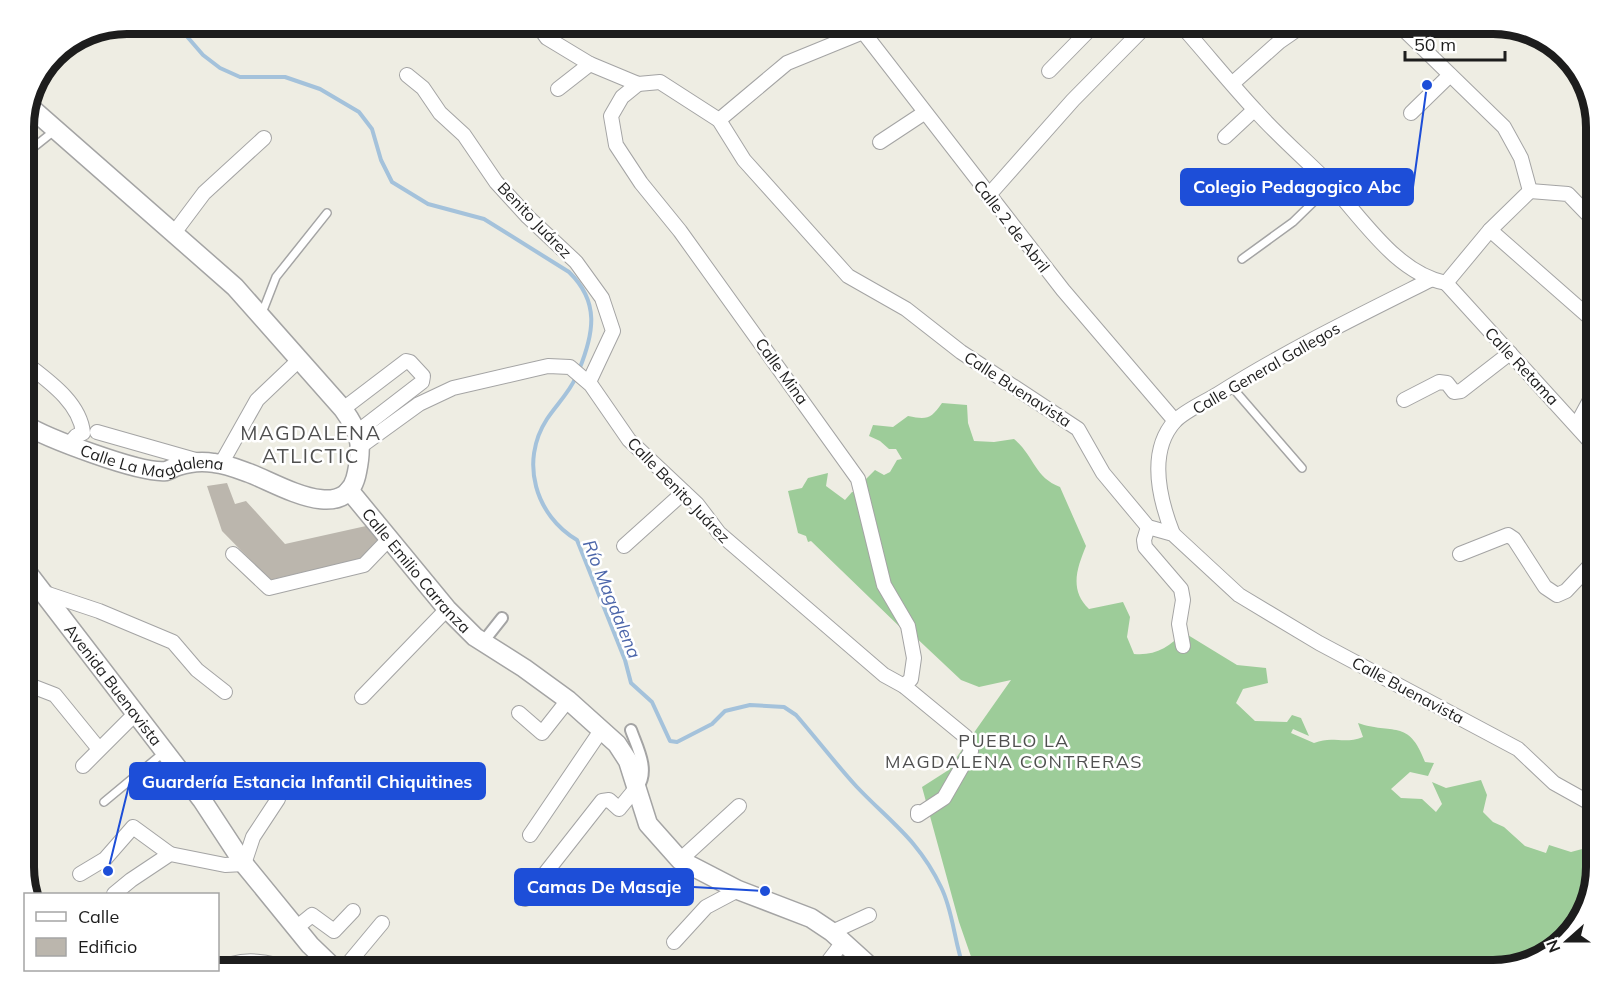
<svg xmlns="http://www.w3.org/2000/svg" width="1621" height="995" font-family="Mulish,sans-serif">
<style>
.forest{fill:#9dcc99}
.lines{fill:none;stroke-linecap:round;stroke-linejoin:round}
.stream{stroke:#a4c2db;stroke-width:4}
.building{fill:#bbb6ad}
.service-casing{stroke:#a4a4a4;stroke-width:10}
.pedestrian-casing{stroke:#a4a4a4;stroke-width:14}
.minor-casing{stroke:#a4a4a4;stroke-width:16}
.tertiary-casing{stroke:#a4a4a4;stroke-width:21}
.service{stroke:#fff;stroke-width:7}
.pedestrian{stroke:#fff;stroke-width:10}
.minor{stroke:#fff;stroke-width:14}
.tertiary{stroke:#fff;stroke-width:18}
.labels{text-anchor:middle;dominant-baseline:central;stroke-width:5;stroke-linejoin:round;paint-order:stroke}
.street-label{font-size:16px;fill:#1d1d1d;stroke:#fff}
.water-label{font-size:18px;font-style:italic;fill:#4c66aa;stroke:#fff}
.neighbourhood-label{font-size:18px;letter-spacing:1.5px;fill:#505050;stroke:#fff}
.quarter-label{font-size:20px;letter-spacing:1.5px;fill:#505050;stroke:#fff}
.rim{fill:none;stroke:#1d1d1d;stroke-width:8}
.leader{fill:none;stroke:#1d4ed8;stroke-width:2}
.callout-dot{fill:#1d4ed8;stroke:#fff;stroke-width:2}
.callout{fill:#1d4ed8;stroke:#1d4ed8;stroke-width:2}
.callout-label{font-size:18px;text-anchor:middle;font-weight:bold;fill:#fff}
</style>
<rect width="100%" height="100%" fill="#eeede3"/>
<path class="forest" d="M942,403L967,405L968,423L974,441L994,442L1014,439C1035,457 1034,477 1060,487L1086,546C1077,568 1069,590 1089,609L1123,602L1130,617L1127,637L1134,654C1155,656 1170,647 1183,632L1237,665L1266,668L1268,683L1243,689L1236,703L1255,721L1287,722L1292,715L1301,718L1309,736L1293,729L1291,733L1314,743C1334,735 1342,745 1363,737L1358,723C1392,735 1409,718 1425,762L1434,763L1428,776L1410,772L1391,789L1401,798L1422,799L1436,812L1442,804L1432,782L1446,788L1481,780L1487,795L1483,812L1493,822L1504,827L1525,846L1546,853L1549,845L1571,852L1597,845V868L1583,920L1546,957L1494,971H976L959,922L922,787L947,771L1011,680L979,687L961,680L910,632L901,628L811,541L808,542L806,536L798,533L788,491L802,488L808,478L828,473L826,486L845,500L852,492L865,494L864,481L875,470L884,475L890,472L897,460L902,459L896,449H889L880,441L869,436L873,425L893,427L908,416C927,420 931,419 942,403Z"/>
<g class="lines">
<g class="stream">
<path d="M181,24L184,33L203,55L220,68L240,77H285L320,89L359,112L372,129L381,160L392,182L428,204L484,219L569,272C600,302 594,333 579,370"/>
<path d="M576,377C569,393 556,405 547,419C519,462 536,516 577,540L625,660L631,683L652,702L670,741L677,742L712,724L725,711L750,705L784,707L796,715C816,738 835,763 856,786C890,822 918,839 941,887C954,913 954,944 965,971"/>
</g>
</g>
<polygon class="building" points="227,483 235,504 246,501 285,544 366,526 380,542 364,558 270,580 222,531 207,486"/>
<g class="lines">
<g class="service-casing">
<g id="service">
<polyline points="24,155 54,131"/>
<polyline points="1242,259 1293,222 1331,185"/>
<polyline points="262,313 276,277 327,213"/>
<polyline points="1231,386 1302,468"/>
<polyline points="104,802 163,753"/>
<polyline points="24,811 29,816"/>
</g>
</g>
<g class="pedestrian-casing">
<g id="pedestrian">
<polyline points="483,642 502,618"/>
<path d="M631,730C637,747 650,770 638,787"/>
</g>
</g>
<g class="minor-casing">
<g id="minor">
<polyline points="537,24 547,38 590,64 638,84 660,82 719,120 744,160 848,276 906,309 961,352 1078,429 1103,473 1148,527 1173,534 1239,595 1319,643 1518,749 1554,783 1597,807"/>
<polyline points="857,24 1063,290 1175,421"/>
<path d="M1180,24C1205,52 1229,82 1255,110C1278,136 1305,159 1330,184C1363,219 1396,273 1446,283"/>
<polyline points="1398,24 1504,127 1521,158 1530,191"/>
<polyline points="1049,71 1095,24"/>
<polyline points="407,75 423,88 440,113 464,135 496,182 528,217 576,262 602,298 613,331 589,382"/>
<polyline points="1233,83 1279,42 1305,24"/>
<polyline points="638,84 622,97 611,116 616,145 641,183 680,231 858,479 884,585 908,626 914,658 911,679 904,686"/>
<polyline points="558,89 590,64"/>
<polyline points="1411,113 1450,75"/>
<polyline points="719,120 787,63 863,32 873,24"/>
<polyline points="1225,137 1254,110"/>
<polyline points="880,142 924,113"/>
<polyline points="1530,191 1568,194 1597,224"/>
<polyline points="988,196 1073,100 1148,24"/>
<polyline points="1490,230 1597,324"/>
<polyline points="174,233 204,193 264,138"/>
<polyline points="1446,283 1597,449"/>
<polyline points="1446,283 1490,230 1530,191"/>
<path d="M24,362C47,380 80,402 83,433L76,436L69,444"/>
<polyline points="1404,400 1439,382 1447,383 1454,392 1461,391 1510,353"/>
<polyline points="343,409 406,361 410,362 423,376 422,382 357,432"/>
<polyline points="1577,424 1597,387"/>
<polyline points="97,432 199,461"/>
<polyline points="361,446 419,404 453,388 548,366 570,367 591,385 629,440 697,504 719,533 884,675 904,686 966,737 971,751 944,798 918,815 918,812"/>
<polyline points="221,464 257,400 299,360"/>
<polyline points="1148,527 1144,540 1145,547 1181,589 1183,600 1179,624 1183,646"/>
<path d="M1173,534C1160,501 1147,452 1175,421C1186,410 1205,402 1218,394C1286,351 1358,316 1430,280"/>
<polyline points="624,546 684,492"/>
<polyline points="233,554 269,588 364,565 389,539"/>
<polyline points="1460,554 1508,535 1514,539 1545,587 1557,595 1566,591 1597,558"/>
<polyline points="45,593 99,611 173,642 197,670 225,692"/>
<polyline points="24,683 55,695 99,749"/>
<polyline points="362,697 447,609"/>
<polyline points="519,713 542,733 568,700"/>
<polyline points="83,766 136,713"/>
<polyline points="530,835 602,729"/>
<polyline points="680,860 739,806"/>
<polyline points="80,874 105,859 133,827 170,854"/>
<polyline points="114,894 131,880 170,854 225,865 244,864 253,837 278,799"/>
<polyline points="525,899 602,801 609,800 619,809 637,787"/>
<polyline points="296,928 312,915 334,931 353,911"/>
<polyline points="832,932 869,915"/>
<polyline points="674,942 706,907 738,890"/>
<path d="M219,971C241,954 273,963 297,971"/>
<polyline points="342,971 382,923"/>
<polyline points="821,971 843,942"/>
</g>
</g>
<g class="tertiary-casing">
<g id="tertiary">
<path id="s1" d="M24,424C46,438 141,474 166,471C170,470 174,467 178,466C190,462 203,461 214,463C226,464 238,469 249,473C277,483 347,528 357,472C363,443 360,433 343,409L235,287L30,107"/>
<path id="s2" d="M349,490L447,609L475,637L524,668L568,700L617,744L628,761L648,824L680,860L738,890L811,918L832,932L875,971"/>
<path id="s3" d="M24,568L202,800L244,864L310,945L337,971"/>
</g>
</g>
<use href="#service" class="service"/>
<use href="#pedestrian" class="pedestrian"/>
<use href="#minor" class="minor"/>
<use href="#tertiary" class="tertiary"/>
</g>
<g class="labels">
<g class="street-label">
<text transform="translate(535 220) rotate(46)">Benito Juárez</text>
<text transform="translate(1012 226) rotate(52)">Calle 2 de Abril</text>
<text transform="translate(1522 366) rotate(47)">Calle Retama</text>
<text transform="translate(1266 368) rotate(-30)">Calle General Gallegos</text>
<text transform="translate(782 371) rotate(54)">Calle Mina</text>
<text transform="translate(1018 389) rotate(33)">Calle Buenavista</text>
<text stroke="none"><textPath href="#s1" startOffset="136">Calle La Magdalena</textPath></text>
<text transform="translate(679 490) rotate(46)">Calle Benito Juárez</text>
<text stroke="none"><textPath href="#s2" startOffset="105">Calle Emilio Carranza</textPath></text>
<text stroke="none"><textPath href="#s3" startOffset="147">Avenida Buenavista</textPath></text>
<text transform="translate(1408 690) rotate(28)">Calle Buenavista</text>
</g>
<g class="water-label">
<text transform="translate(612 599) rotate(68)">Río Magdalena</text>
</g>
<g class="neighbourhood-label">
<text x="1014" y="740">PUEBLO LA<tspan x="1014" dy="21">MAGDALENA CONTRERAS</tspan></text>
</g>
<g class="quarter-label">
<text x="311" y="432">MAGDALENA<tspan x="311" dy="23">ATLICTIC</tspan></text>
</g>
</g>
<path d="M0 0H1621V995H0ZM127 34H1493A93 93 0 0 1 1586 127V867A93 93 0 0 1 1493 960H127A93 93 0 0 1 34 867V127A93 93 0 0 1 127 34Z" fill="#fff" fill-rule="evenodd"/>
<path class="rim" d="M127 34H1493A93 93 0 0 1 1586 127V867A93 93 0 0 1 1493 960H127A93 93 0 0 1 34 867V127A93 93 0 0 1 127 34Z"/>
<path class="leader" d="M1427 85L1413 187M108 871L130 781M765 891L693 887"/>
<g class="callout-dot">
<circle cx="1427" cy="85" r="6"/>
<circle cx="108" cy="871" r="6"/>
<circle cx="765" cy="891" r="6"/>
</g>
<g class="callout">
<rect x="1181" y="169" width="232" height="36" rx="6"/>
<rect x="130" y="763" width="355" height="36" rx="6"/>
<rect x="515" y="869" width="178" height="36" rx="6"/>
</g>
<g class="callout-label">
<text x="1297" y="193">Colegio Pedagogico Abc</text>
<text x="307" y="788">Guardería Estancia Infantil Chiquitines</text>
<text x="604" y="893">Camas De Masaje</text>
</g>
<rect x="24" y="893" width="195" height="78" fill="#ffffff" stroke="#a5a5a5" stroke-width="1.5"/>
<rect x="36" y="912" width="30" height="9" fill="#ffffff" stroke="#a5a5a5" stroke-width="1.5"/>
<text x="78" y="923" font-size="18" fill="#1d1d1d">Calle</text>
<rect x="36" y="938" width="30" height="18" fill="#bbb6ad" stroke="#a5a5a5" stroke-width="1.5"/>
<text x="78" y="953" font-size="18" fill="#1d1d1d">Edificio</text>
<g transform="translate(1567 941) rotate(249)" stroke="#ffffff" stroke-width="4.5" paint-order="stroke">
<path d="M0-4.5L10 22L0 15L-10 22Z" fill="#1d1d1d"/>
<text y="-9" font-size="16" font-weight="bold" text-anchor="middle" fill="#1d1d1d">N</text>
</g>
<path d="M1405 51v9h100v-9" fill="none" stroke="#1d1d1d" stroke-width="3"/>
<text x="1414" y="51" font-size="18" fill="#1d1d1d" stroke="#ffffff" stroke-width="4.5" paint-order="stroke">50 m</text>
</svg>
